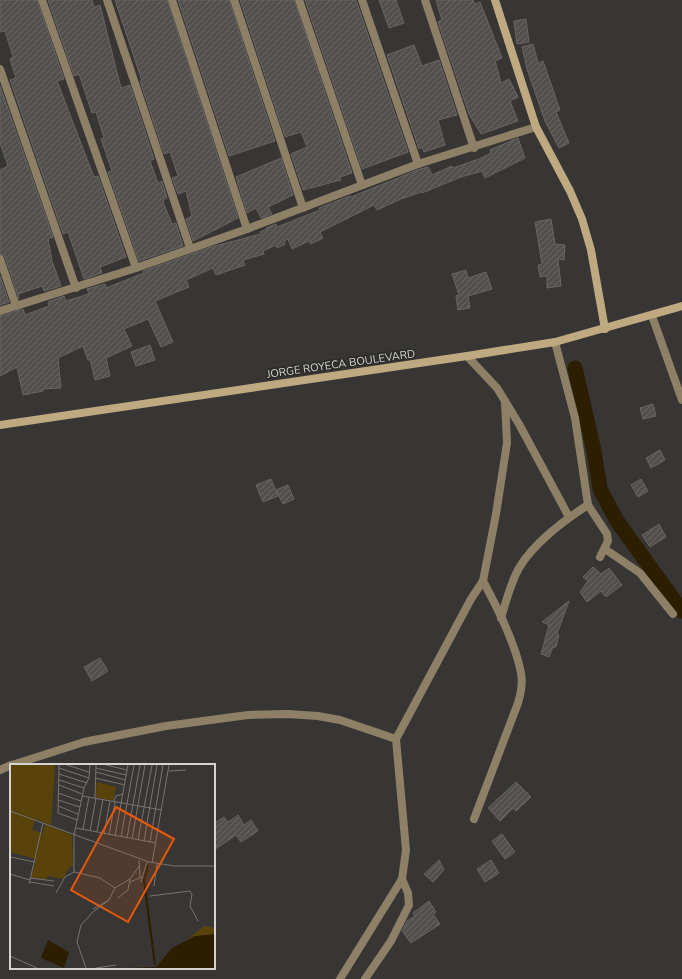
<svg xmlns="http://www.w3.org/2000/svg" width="682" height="979" font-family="'Nunito Sans',sans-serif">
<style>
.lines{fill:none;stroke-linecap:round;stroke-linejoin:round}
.canal{stroke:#2d1e00;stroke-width:15}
.building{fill:url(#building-hatch);stroke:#666562}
.street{stroke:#8e8066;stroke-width:8}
.secondary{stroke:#bfa980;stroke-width:8}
.labels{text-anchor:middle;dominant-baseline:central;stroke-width:3.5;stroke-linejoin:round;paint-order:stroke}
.street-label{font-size:11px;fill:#d5d4d3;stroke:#2d2c2a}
.inset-river{fill:none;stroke:#2d1e00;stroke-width:2}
.inset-road{fill:none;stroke:#767574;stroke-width:1}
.view{fill:#e8590c;fill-opacity:0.15;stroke:#e8590c;stroke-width:2}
.inset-edge{fill:none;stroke:#d5d4d3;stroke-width:2}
</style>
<defs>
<pattern id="building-hatch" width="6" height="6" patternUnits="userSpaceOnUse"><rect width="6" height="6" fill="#51504d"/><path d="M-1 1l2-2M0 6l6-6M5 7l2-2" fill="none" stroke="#696866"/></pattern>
</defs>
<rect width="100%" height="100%" fill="#373634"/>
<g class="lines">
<polyline class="canal" points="575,368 594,451 600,489 617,521 682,611"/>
</g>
<g class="building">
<polygon points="0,0 37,0 64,79 57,81 94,177 98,176 126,257 100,267 102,273 84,279 68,232 63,234 10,80 16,78 10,59 13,57 5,31 0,32"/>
<polygon points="48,0 92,0 94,7 100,5 121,88 130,85 154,159 150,161 158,183 162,181 167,198 164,199 163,202 172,224 176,223 183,246 139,261 108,172 112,171 101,139 104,138 96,112 92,113 79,74 74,76"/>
<polygon points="115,0 167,0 238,218 193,241 186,219 192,216 186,191 178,194 172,178 178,176 170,152 164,154 140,81 142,81"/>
<polygon points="178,0 229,0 275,141 229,156"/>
<polygon points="240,0 294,0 352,173 340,177 341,180 303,190 291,154 307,147 301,132 285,137"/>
<polygon points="305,0 356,0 408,152 362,169"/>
<polygon points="379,0 396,0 404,23 389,28"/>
<polygon points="436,0 473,0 475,4 480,2 502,58 495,61 501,83 509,79 518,97 510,101 518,121 481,134 469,114 438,22 442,20"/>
<polygon points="526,19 529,42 517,44 514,21"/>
<polygon points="533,44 538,63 543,61 560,110 556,112 569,143 559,148 545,121 527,69 522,47"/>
<polygon points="414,45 422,66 439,60 457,115 438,120 445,145 424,152 422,147 419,149 387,55"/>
<polygon points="0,86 53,237 48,239 52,261 61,286 44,291 42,286 18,294 19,299 5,257 0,254 0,170 8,166 0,143"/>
<polygon points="518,138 525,158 485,178 482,171 461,177 422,193 421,192 401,199 377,210 374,205 320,232 323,238 311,244 309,241 292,249 288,239 284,241 285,244 277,248 276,245 263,251 264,254 243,260 245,265 216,275 213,268 186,280 189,287 155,301 173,342 161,347 148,319 124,329 132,346 106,358 110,376 95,380 90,360 88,360 83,346 58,358 61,388 43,389 43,391 23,395 17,367 0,376 0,316 23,309 25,315 49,306 48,302 64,296 66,301 89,294 87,289 105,284 106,288 144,273 143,271 211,247 261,234 260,232 267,229 266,228 276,224 277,227 320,210 319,208 350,196 351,197 420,169 428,167 432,175 452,166 453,168 479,159 491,153 490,150"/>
<polygon points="281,158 293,195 268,207 272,214 261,218 256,208 247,213 236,177"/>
<polygon points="551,219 555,244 565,245 564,260 558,259 561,286 547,288 547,276 540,277 538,265 542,264 535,222"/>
<polygon points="466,270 468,278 486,272 492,289 468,296 470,308 458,310 456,296 459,295 452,274"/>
<polygon points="0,276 9,302 0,305"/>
<polygon points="150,345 155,360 136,366 131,352"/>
<polygon points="653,404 656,416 643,419 640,408"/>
<polygon points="660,450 665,460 651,468 646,458"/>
<polygon points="271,479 278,496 263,502 256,485"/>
<polygon points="641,479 648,491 638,497 631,485"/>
<polygon points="288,485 294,499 283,504 276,490"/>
<polygon points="659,524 666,537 650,547 642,535"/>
<polygon points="593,567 601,574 609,568 622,585 606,597 601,591 587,602 580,592 588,581 583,577"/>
<polygon points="569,601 557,634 559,635 556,647 553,647 549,657 541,654 549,625 542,622"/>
<polygon points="100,658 108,671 92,681 84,667"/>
<polygon points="516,782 531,797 516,811 513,808 500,821 488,808"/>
<polygon points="238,815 244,825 251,820 258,831 241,842 236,835 214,850 214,823 224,817 228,822"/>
<polygon points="502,834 515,852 505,859 492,841"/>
<polygon points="439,860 444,870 433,882 424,874"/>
<polygon points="491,860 499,873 485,882 477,869"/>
<polygon points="429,901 436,912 433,914 440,924 411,943 402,931 407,921 415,916 413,913"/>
</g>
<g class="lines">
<g class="street">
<polyline points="42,0 136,268"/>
<polyline points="107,0 190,248"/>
<polyline points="172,0 247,229"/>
<polyline points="234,0 303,208"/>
<polyline points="299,0 362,185"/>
<polyline points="362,0 418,164"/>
<polyline points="425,0 474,148"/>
<polyline points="0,69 76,288"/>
<polyline points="0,259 16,306"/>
<polyline points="0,311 136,268 247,229 418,164 536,127"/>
<polyline points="652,316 682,400"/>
<polyline points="555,342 575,418 588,505 607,534 608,541 600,557"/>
<polyline points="467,356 497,388 519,424 569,517"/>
<polyline points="605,549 640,573 673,614"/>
<path d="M501,618C506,602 510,584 519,568C533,544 564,520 588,505"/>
<polyline points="12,765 84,742 166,726 248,715 288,714 318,716 340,720 396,739"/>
<polyline points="0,770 11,765"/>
<path d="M474,819L518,703C521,693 523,683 521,673C516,646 496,605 483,581"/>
<polyline points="340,979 402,879 406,850 396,739 471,599 483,581 496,514 507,443 505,402"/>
<polyline points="365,979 391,941 409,905 408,893 402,879"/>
</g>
<g class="secondary">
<polyline points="495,0 536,127 570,191 582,219 591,250 605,329"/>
<polyline points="0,425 467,356 555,342 682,306"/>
</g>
</g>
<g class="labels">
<g class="street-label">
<text transform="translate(341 364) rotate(-8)">JORGE ROYECA BOULEVARD</text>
</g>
</g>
<g transform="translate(10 764)">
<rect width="205" height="205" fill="#373634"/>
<path d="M0,46L25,55L22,66L32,69L26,95L0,88ZM35,60L62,71L63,103L60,102L53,115L38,112L37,115L21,114Z" fill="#5a420b"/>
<path d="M0,1H45L41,61L0,46ZM194,162L205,164V176L164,186Z" fill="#5a420b"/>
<path d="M87,18L106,23L103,37L85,33Z" fill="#5a420b"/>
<path d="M205,170V204H118L146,203L162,184L185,172ZM38,176L59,188L54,204L31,194Z" fill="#2d1e00"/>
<path class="inset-river" d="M138,101L134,116L145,201"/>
<path class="inset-road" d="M49,1L48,49L67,56M57,1L79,8M96,1L117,6M49,4L79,14M86,4L116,11M159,7L176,6M86,8L115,16M49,10L77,19M85,14L115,21M49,16L74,24M49,21L72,30M48,29L71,37M72,32L152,46M85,34L86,1M48,36L70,43M104,37L106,32L113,30M48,42L68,50M0,47L139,98L165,102H205M66,64L146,79M73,65L79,33M80,67L86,34M87,68L93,35M94,70L100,37M99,71L105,38M105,72L118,1M111,73L124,1M117,74L130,1M122,75L135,1M128,76L142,1M134,77L147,1M140,78L153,1M0,93L25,98M129,96L130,113M142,99L159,1M64,108V71L74,24L79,14L80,1M0,110L20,116M20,114L44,117M20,118L44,122M120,118L132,113M131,118L137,98M19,120L33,59M144,122L147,100M46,129L55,113L64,108L90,114L105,124M140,132L180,127L182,131L180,142L188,157M108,134L118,126L120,115M83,145L99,136L105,124L120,115L130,101M0,192L27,204M76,204L67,178L71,161L83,148L99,136M86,204L106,201"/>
<path class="view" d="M106,43L164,75L118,158L61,126Z"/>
<rect width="205" height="205" class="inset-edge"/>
</g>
</svg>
